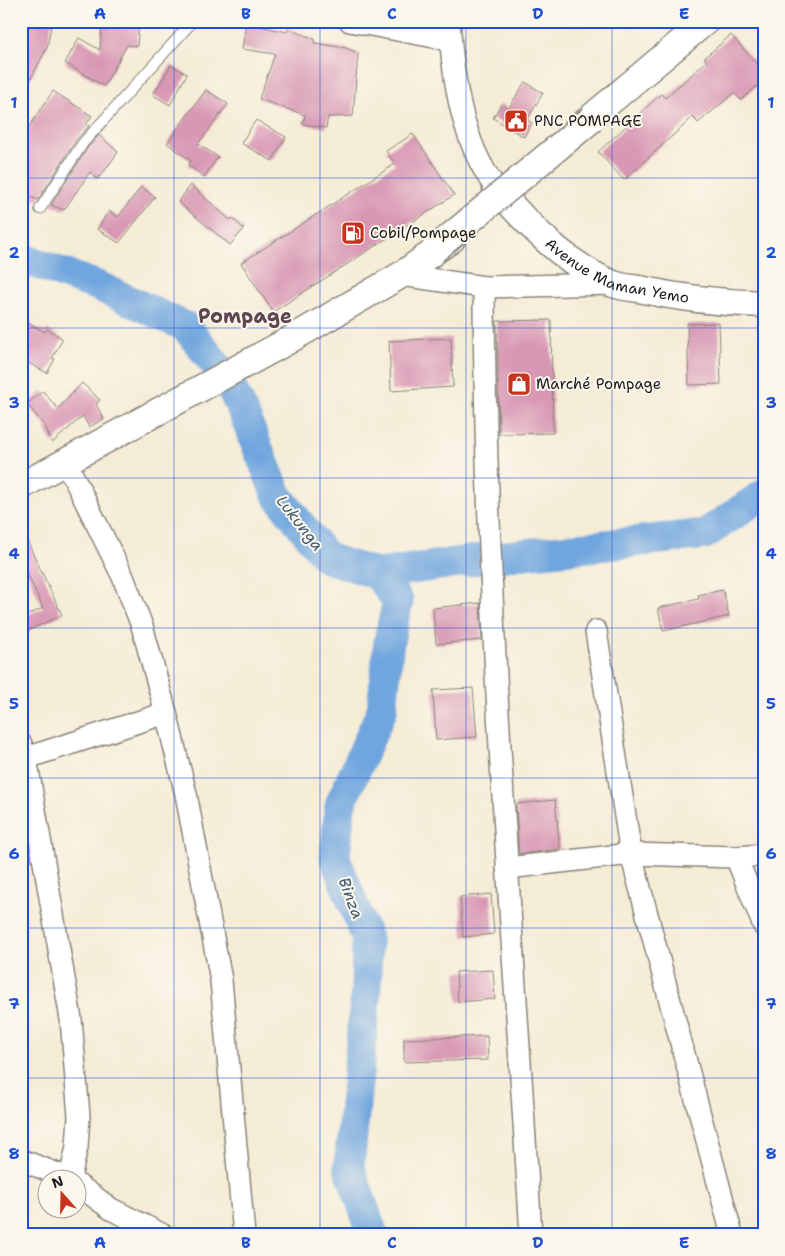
<svg xmlns="http://www.w3.org/2000/svg" width="785" height="1256" font-family="'Shantell Sans',sans-serif">
<style>
.lines{fill:none;stroke-linecap:round;stroke-linejoin:round}
.river{stroke:#70a6de;stroke-width:31}
.building{fill:#d898b4}
.service-casing{stroke:#888479;stroke-width:12}
.minor-casing{stroke:#888479;stroke-width:24}
.tertiary-casing{stroke:#888479;stroke-width:29}
.service{stroke:#fff;stroke-width:10}
.minor{stroke:#fff;stroke-width:21}
.tertiary{stroke:#fff;stroke-width:26}
.tertiary-bridge-casing{stroke:#888479;stroke-width:29;stroke-linecap:butt}
.tertiary-bridge{stroke:#fff;stroke-width:26}
.grid{fill:none;stroke:#1d4ed8;stroke-width:1;stroke-opacity:0.55}
.labels{text-anchor:middle;dominant-baseline:central;stroke-width:4;stroke-linejoin:round;paint-order:stroke}
.poi-label{font-size:15px;fill:#1c1c1c;stroke:#fbf7ec;text-anchor:start}
.street-label{font-size:15px;fill:#1c1c1c;stroke:#fbf7ec}
.water-label{font-size:16px;font-style:italic;fill:#425a73;stroke:#fbf7ec}
.district-label{font-size:20px;font-weight:bold;fill:#5e4751;stroke:#fbf7ec}
.neatline{fill:none;stroke:#1d4ed8;stroke-width:2}
.grid-label{font-size:16px;text-anchor:middle;font-weight:bold;fill:#1d4ed8}
</style>
<rect width="100%" height="100%" fill="#fbf7ec"/>
<filter id="ink" filterUnits="userSpaceOnUse"><feTurbulence type="fractalNoise" baseFrequency=".02" numOctaves="2"/><feDisplacementMap in="SourceGraphic" scale="10" xChannelSelector="R" yChannelSelector="G"/><feConvolveMatrix kernelMatrix="1 2 1 2 8 2 1 2 1" color-interpolation-filters="sRGB"/></filter>
<filter id="wash" filterUnits="userSpaceOnUse"><feTurbulence type="fractalNoise" baseFrequency=".0096" numOctaves="4" result="noise"/><feDisplacementMap in="SourceGraphic" scale="20" xChannelSelector="R" yChannelSelector="G"/><feGaussianBlur stdDeviation="1.12" result="paint"/><feColorMatrix in="noise" values="0 0 0 0 0 0 0 0 0 0 0 0 0 0 0 0 0 1.4 0 .05"/><feComposite in="paint" operator="in"/></filter>
<g filter="url(#wash)">
<rect width="100%" height="100%" fill="#f5ecd6"/>
<g class="lines">
<g class="river">
<polyline points="21,258 98,286 186,327 225,376 241,407 277,495 327,558 377,574 489,558 705,534 764,494"/>
<polyline points="373,1235 349,1167 366,991 367,939 335,858 340,805 382,710 389,640 398,601 377,574"/>
</g>
</g>
<g id="blocks">
<g class="building">
<polygon points="21,21 52,21 47,48 21,97"/>
<polygon points="102,21 139,21 137,46 127,45 104,86 65,63 79,38 100,50"/>
<polygon points="246,23 287,32 288,29 315,39 314,43 346,48 358,53 353,116 328,117 326,128 303,124 305,115 259,99 275,54 242,49"/>
<polygon points="731,35 764,72 764,80 741,100 734,93 698,123 693,117 624,180 598,152 661,94 665,98 707,61 704,58"/>
<polygon points="171,65 187,74 170,105 153,95"/>
<polygon points="525,82 543,93 527,120 532,123 524,137 493,118 501,104 508,109"/>
<polygon points="206,90 228,104 198,144 218,157 204,177 188,165 191,161 167,143"/>
<polygon points="53,91 92,116 86,124 89,126 77,139 38,200 21,193 21,139"/>
<polygon points="256,120 286,137 272,161 241,143"/>
<polygon points="413,134 454,195 273,312 241,263 395,164 386,151"/>
<polygon points="99,135 118,152 103,173 97,179 90,172 64,210 51,205 88,147"/>
<polygon points="191,185 230,220 232,218 244,229 230,245 178,202"/>
<polygon points="141,187 155,197 119,243 97,229 109,211 118,217"/>
<polygon points="21,319 45,332 47,329 63,339 52,358 55,359 47,373 21,359"/>
<polygon points="551,320 553,433 499,434 497,321"/>
<polygon points="719,323 721,384 689,385 687,324"/>
<polygon points="451,338 453,387 391,391 389,341"/>
<polygon points="82,383 100,400 96,404 104,419 89,427 83,416 52,443 45,426 27,404 43,391 58,409"/>
<polygon points="21,528 62,615 21,634 21,618 43,608 21,560"/>
<polygon points="723,590 729,616 663,631 658,608 699,599 698,595"/>
<polygon points="480,603 482,640 436,644 433,608"/>
<polygon points="473,688 477,737 436,740 433,690"/>
<polygon points="555,800 560,849 519,854 516,804"/>
<polygon points="491,894 494,934 463,937 460,897"/>
<polygon points="493,970 495,999 458,1002 456,972"/>
<polygon points="487,1036 488,1060 404,1062 404,1039"/>
</g>
</g>
</g>
<g filter="url(#ink)">
<use href="#blocks" fill-opacity="0" stroke="#888479" stroke-width="1"/>
<g class="lines">
<g class="service-casing">
<polyline id="service" points="40,209 83,143 193,21"/>
</g>
<g class="minor-casing">
<g id="minor">
<polyline points="350,21 450,40"/>
<path d="M449,21C453,78 461,141 496,188"/>
<polyline points="401,275 484,287 614,284"/>
<path d="M484,287C485,603 512,919 531,1235"/>
<polyline points="66,462 123,577 142,626 166,713 186,794 221,980 244,1235"/>
<polyline points="596,631 631,854 732,1235"/>
<polyline points="21,744 26,758 71,1019 79,1116 77,1147 70,1178"/>
<polyline points="26,758 166,713"/>
<polyline points="736,857 764,926"/>
<polyline points="507,868 631,854 736,857 764,855"/>
<polyline points="21,1160 68,1178"/>
<polyline points="78,1185 111,1209 163,1235"/>
</g>
</g>
<g class="tertiary-casing">
<g id="tertiary">
<polyline points="575,131 706,21"/>
<path id="s1" d="M496,188C528,225 567,265 613,284C621,287 631,288 639,289C679,298 723,303 764,304"/>
<polyline points="21,486 286,342 401,275 452,239"/>
</g>
</g>
<use href="#service" class="service"/>
<use href="#minor" class="minor"/>
<use href="#tertiary" class="tertiary"/>
<g class="tertiary-bridge-casing">
<polyline id="tertiary-bridge" points="434,250 592,119"/>
</g>
<use href="#tertiary-bridge" class="tertiary-bridge"/>
</g>
</g>
<path class="grid" d="M174,21V1235M320,21V1235M466,21V1235M612,21V1235M21,178H764M21,328H764M21,478H764M21,628H764M21,778H764M21,928H764M21,1078H764"/>
<defs>
<g id="civic-square" transform="scale(1.25)"><rect x="-9" y="-9" width="18" height="18" rx="4" fill="#c8321e" stroke="#fbf7ec"/><path d="M-.6-6.5H3V-4.5H.6V-3L4-1V1h2V6H-6V1h2V-1L-.6-3ZM-1.2 2.5V6h2.4V2.5Z" fill="#fff"/></g>
<g id="fuel-square" transform="scale(1.25)"><rect x="-9" y="-9" width="18" height="18" rx="4" fill="#c8321e" stroke="#fbf7ec"/><path d="M-5.5-6h7V0h2V4h1.3V-2.5L3-4.5l.8-.8L6-3V5H2.5V1h-1V6h-7ZM-4.2-4.7v3.2H.2V-4.7Z" fill="#fff"/></g>
<g id="shop-square" transform="scale(1.25)"><rect x="-9" y="-9" width="18" height="18" rx="4" fill="#c8321e" stroke="#fbf7ec"/><path d="M-5-2.5h2.3a2.7 3.5 0 0 1 5.4 0H5L5.5 6h-11ZM-1.5-2.5h3a1.5 2.3 0 0 0-3 0Z" fill="#fff"/></g>
</defs>
<g fill-rule="evenodd">
<use href="#civic-square" x="516" y="121"/>
<use href="#fuel-square" x="353" y="233"/>
<use href="#shop-square" x="519" y="384"/>
</g>
<g class="labels">
<g class="poi-label">
<text x="534" y="121">PNC POMPAGE</text>
<text x="370" y="233">Cobil/Pompage</text>
<text x="536" y="384">Marché Pompage</text>
</g>
<g class="street-label">
<text stroke="none"><textPath href="#s1" startOffset="152">Avenue Maman Yemo</textPath></text>
</g>
<g class="water-label">
<text transform="translate(300 523) rotate(52)">Lukunga</text>
<text transform="translate(351 898) rotate(69)">Binza</text>
</g>
<g class="district-label">
<text x="245" y="316">Pompage</text>
</g>
</g>
<rect width="785" height="1256" fill="none" stroke="#fbf7ec" stroke-width="55"/>
<g transform="translate(62 1194) rotate(340)"><circle r="24" fill="#fbf7ec" stroke="#a29f99"/>
<path d="M0-4L9 19L0 12L-9 19Z" fill="#c8321e"/>
<text y="-8" font-size="14" font-weight="bold" text-anchor="middle" fill="#1c1c1c">N</text>
</g>
<rect x="28" y="28" width="730" height="1200" class="neatline"/>
<g class="grid-label">
<text x="100" y="19">A</text>
<text x="246" y="19">B</text>
<text x="392" y="19">C</text>
<text x="538" y="19">D</text>
<text x="684" y="19">E</text>
<text x="14" y="108">1</text>
<text x="771" y="108">1</text>
<text x="14" y="258">2</text>
<text x="771" y="258">2</text>
<text x="14" y="408">3</text>
<text x="771" y="408">3</text>
<text x="14" y="559">4</text>
<text x="771" y="559">4</text>
<text x="14" y="709">5</text>
<text x="771" y="709">5</text>
<text x="14" y="859">6</text>
<text x="771" y="859">6</text>
<text x="14" y="1009">7</text>
<text x="771" y="1009">7</text>
<text x="14" y="1159">8</text>
<text x="771" y="1159">8</text>
<text x="100" y="1248">A</text>
<text x="246" y="1248">B</text>
<text x="392" y="1248">C</text>
<text x="538" y="1248">D</text>
<text x="684" y="1248">E</text>
</g>
</svg>
